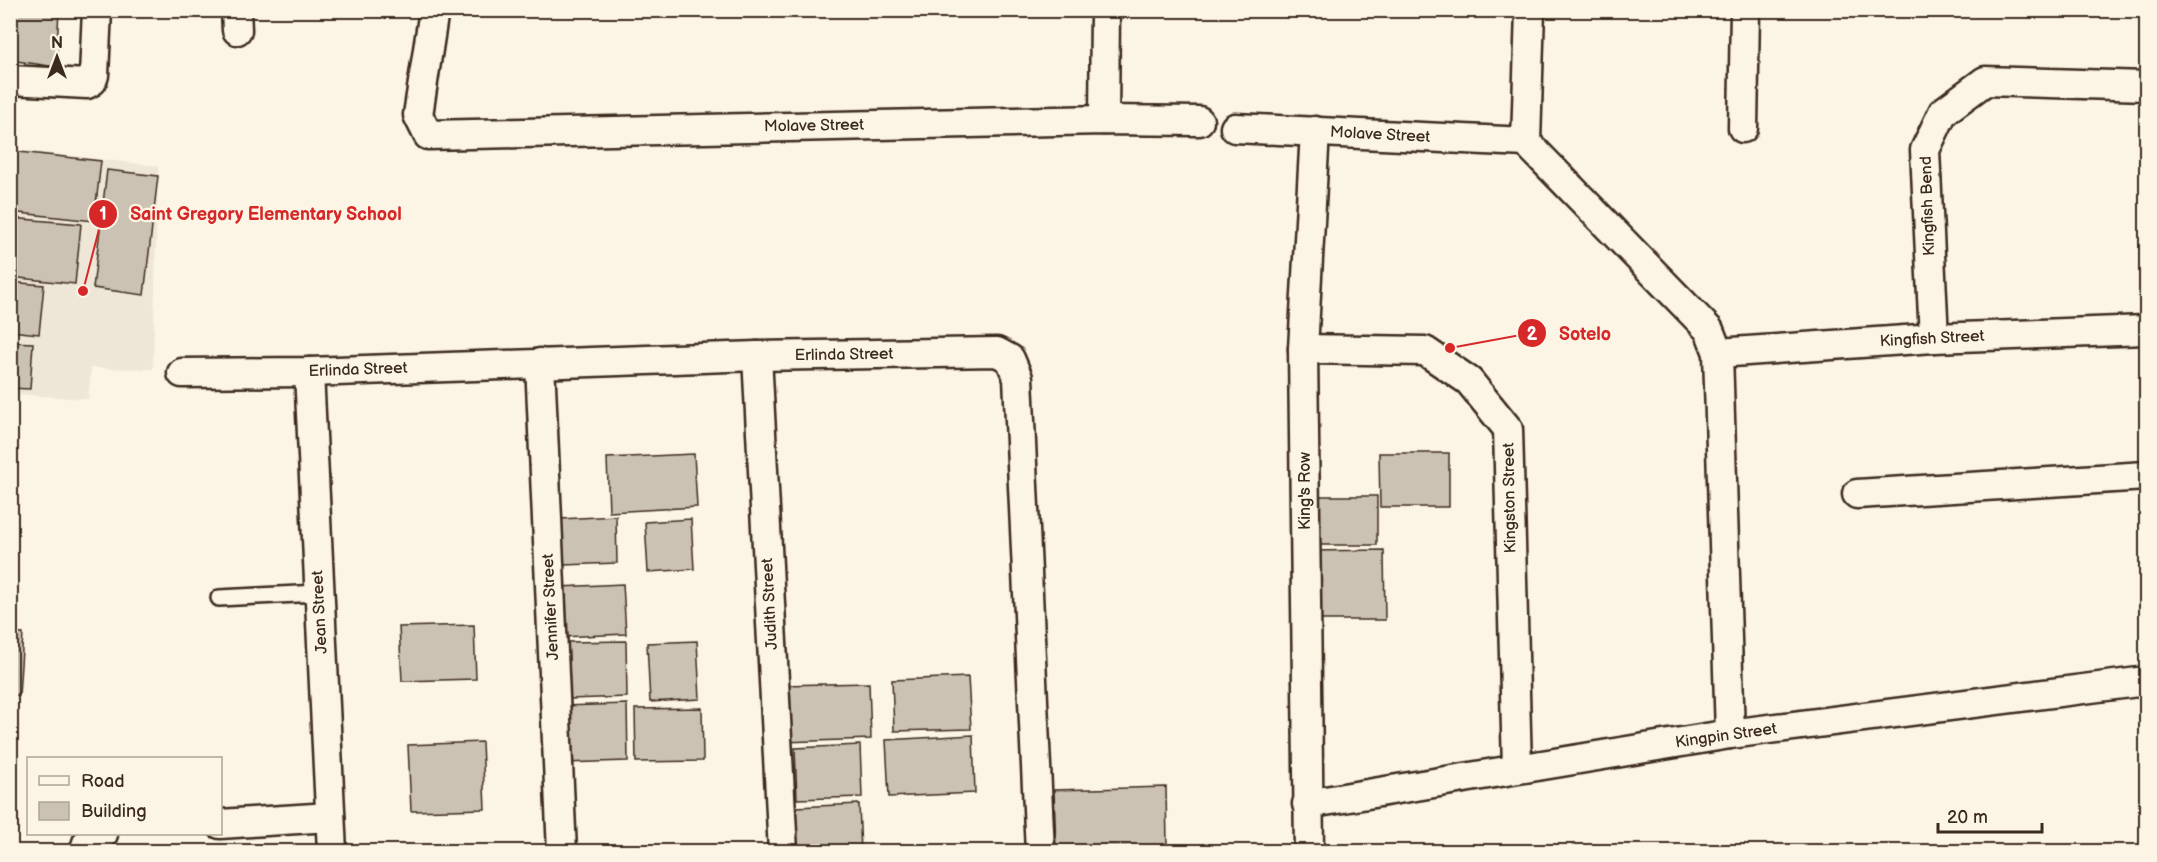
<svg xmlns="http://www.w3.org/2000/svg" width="2157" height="862" font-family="'Balsamiq Sans',sans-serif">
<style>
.built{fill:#eee6d6}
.building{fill:#ccc2b3;stroke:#3b2a1e;stroke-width:1.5}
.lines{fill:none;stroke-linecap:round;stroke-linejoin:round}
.service-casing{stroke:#3b2a1e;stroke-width:20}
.minor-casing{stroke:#3b2a1e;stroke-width:33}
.service{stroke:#fcf5e5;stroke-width:15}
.minor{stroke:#fcf5e5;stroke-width:28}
.labels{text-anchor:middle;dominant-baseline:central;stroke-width:4.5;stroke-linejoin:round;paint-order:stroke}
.street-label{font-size:16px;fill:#3b2a1e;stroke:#fcf5e5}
.leader{fill:none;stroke:#d62828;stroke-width:2}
.callout-dot{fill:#d62828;stroke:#fcf5e5;stroke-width:2}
.mark-label{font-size:18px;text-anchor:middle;font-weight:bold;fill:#fff}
.callout-label{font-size:18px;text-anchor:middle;font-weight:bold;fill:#d62828;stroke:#fcf5e5;stroke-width:4.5;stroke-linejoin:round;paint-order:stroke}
</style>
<rect width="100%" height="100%" fill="#fcf5e5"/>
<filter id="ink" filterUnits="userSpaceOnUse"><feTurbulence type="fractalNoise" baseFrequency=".0167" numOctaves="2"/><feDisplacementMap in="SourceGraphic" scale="12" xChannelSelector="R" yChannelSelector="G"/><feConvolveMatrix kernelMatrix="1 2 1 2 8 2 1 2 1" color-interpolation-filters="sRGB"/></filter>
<g filter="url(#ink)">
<polygon class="built" points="10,149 158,166 153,369 91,368 88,399 11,394"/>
<g class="building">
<polygon points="10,10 59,10 56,67 10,60"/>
<polygon points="10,151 101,161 94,221 10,212"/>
<polygon points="107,170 158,176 144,295 93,288"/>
<polygon points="10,218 81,224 75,284 10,277"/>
<polygon points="10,282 44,285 39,334 10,331"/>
<polygon points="10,342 33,343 30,389 10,388"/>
<polygon points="1379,453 1449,453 1449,507 1380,507"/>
<polygon points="694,454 697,507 609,512 607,458"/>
<polygon points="1306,496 1377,496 1377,545 1307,545"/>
<polygon points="616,516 617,563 563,565 561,519"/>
<polygon points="691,519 694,569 648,572 645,522"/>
<polygon points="1384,550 1385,620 1313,620 1312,551"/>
<polygon points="623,584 626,634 561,637 559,587"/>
<polygon points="474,625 476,679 402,681 399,627"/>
<polygon points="10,633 23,634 19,696 10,696"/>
<polygon points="626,641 627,697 570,699 568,642"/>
<polygon points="697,641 700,699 650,702 647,643"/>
<polygon points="968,677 971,729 894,731 892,680"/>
<polygon points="869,683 871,739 784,742 782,685"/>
<polygon points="627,704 628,761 563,763 562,706"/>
<polygon points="702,708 703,761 636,762 635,709"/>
<polygon points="973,735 975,793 889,797 886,740"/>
<polygon points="482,742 485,809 411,811 408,745"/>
<polygon points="860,745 862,797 797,799 795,748"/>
<polygon points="1166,787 1167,848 1056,850 1054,790"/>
<polygon points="859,804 861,852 798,852 796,807"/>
</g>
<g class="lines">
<g class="service-casing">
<polyline id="service" points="219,598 319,593"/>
</g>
<g class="minor-casing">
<g id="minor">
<polyline points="236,10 237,30"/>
<polyline points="434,10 418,115 428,135 1104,120 1199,121"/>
<polyline points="1530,10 1526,142 1709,330 1718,353 1730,734"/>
<polyline points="10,80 87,84 92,81 94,75 97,10"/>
<polyline points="1104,120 1105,10"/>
<polyline points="1235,128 1526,142"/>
<polyline points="1743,128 1745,10"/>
<polyline points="1934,338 1925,150 1943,112 1985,81 2146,86"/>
<polyline points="1303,349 1425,351 1469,381 1508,429 1517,768"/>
<polyline points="1718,353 1934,338 2146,330"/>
<polyline points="757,356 783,852"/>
<polyline points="540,363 562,852"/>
<polyline points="309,372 332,852"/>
<polyline points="182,373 309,372 757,356 997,352 1010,359 1018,378 1040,852"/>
<polyline points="1857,494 2146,476"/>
<polyline points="1307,804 1730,734 2146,681"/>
<polyline points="220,824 330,817"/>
<polyline points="84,852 87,843 103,834"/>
<polyline points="1309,852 1303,349 1315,131"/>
</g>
</g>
<use href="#service" class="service"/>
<use href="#minor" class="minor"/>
</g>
</g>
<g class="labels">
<g class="street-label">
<text transform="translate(814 126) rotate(-1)">Molave Street</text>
<text transform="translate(1380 135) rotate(3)">Molave Street</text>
<text transform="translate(1928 206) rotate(-92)">Kingfish Bend</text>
<text transform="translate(1932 339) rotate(-3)">Kingfish Street</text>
<text transform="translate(844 355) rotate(-1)">Erlinda Street</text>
<text transform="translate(358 370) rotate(-2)">Erlinda Street</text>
<text transform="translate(1305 491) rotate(-90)">King's Row</text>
<text transform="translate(1510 498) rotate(-91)">Kingston Street</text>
<text transform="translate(770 604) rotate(-93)">Judith Street</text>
<text transform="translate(551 607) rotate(-93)">Jennifer Street</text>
<text transform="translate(320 612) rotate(-93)">Jean Street</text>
<text transform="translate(1726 736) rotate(-8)">Kingpin Street</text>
</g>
</g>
<path class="leader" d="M83 291L103 214M1450 348L1532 333"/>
<g class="callout-dot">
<circle cx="83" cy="291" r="6"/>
<circle cx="1450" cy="348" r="6"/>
<circle cx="103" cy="214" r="15"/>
<circle cx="1532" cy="333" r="15"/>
</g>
<g class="mark-label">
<text x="103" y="220">1</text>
<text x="1532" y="340">2</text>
</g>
<g class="callout-label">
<text x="266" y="220">Saint Gregory Elementary School</text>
<text x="1585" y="340">Sotelo</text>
</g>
<rect width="2157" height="862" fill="none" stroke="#fcf5e5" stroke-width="36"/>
<rect x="18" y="18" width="2121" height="826" fill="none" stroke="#3b2a1e" stroke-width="2" filter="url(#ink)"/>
<rect x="27" y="757" width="195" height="78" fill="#fcf5e5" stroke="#afa495" stroke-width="1.5"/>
<rect x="39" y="776" width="30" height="9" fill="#fcf5e5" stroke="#afa495" stroke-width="1.5"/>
<text x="81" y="787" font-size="18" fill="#3b2a1e">Road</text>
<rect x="39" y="802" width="30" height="18" fill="#ccc2b3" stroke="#afa495" stroke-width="1.5"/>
<text x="81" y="817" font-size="18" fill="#3b2a1e">Building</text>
<g transform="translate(57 57)" stroke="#fcf5e5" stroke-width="4.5" paint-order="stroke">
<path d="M0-4.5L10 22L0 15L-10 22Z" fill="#3b2a1e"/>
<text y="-9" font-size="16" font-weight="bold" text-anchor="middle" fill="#3b2a1e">N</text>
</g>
<path d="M1938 823v9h104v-9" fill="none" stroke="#3b2a1e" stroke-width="3"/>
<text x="1947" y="823" font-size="18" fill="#3b2a1e" stroke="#fcf5e5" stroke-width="4.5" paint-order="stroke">20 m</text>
</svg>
